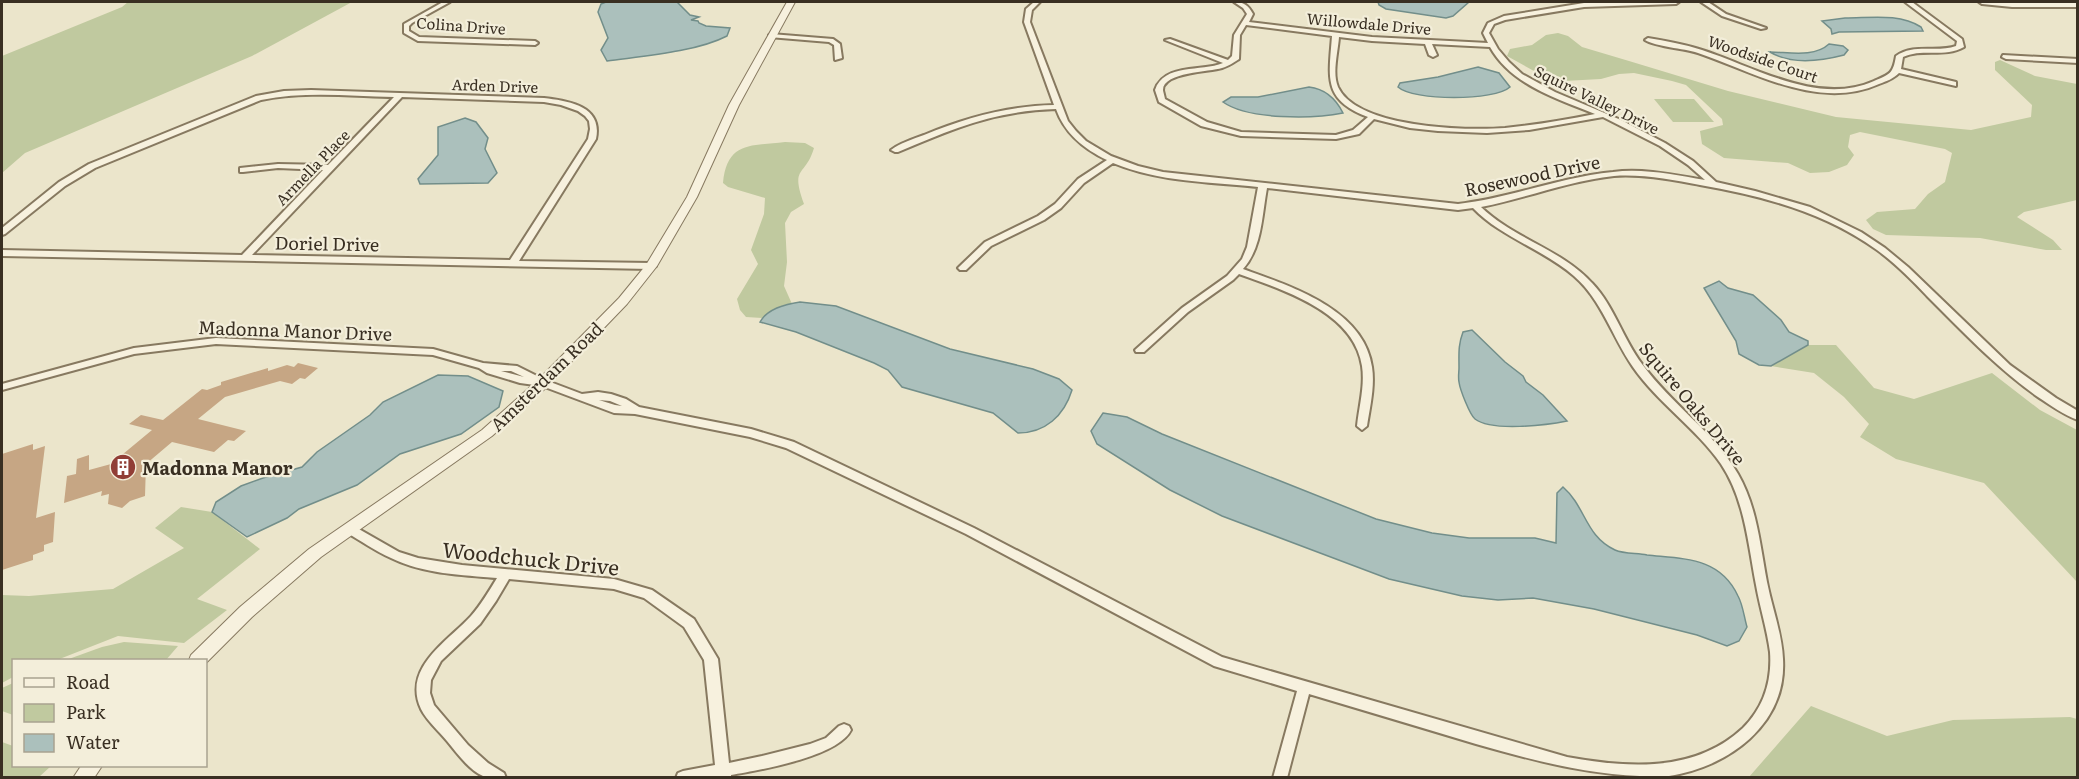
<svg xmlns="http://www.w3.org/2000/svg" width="2079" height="779" font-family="Literata,serif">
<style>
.green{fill:#c0c99f}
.water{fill:#abc0bc;stroke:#728e8a;stroke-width:1.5}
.building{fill:#c6a684}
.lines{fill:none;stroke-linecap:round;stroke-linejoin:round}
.minor-casing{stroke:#877960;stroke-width:4}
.tertiary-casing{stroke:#877960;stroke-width:2}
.minor{fill:#f7f1de;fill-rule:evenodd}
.tertiary{fill:#f7f1de;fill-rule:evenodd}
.labels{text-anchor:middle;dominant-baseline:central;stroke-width:4.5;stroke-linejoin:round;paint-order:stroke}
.far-street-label{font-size:15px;fill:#392f22;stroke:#f3eeda}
.street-label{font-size:18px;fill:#392f22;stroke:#f3eeda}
.poi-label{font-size:18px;font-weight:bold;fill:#392f22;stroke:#f3eeda;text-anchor:start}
.near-street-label{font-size:21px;fill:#392f22;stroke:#f3eeda}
</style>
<rect width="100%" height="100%" fill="#ebe5cb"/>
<g class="green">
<polygon points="128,2 352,2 252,56 25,153 2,173 2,56 122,7"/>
<polygon points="1558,33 1568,36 1582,47 1629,61 1728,91 1836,117 1971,130 2031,117 2032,105 1995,70 1995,62 2000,60 2035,76 2077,84 2077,200 2024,212 2017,217 2053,240 2062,250 2046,250 1980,238 1886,235 1873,229 1866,220 1877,212 1915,209 1928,194 1945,182 1952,153 1945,149 1860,132 1850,135 1848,147 1854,155 1847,165 1829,172 1810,173 1788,163 1724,158 1702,144 1700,131 1723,125 1722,119 1686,85 1672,81 1634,73 1619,74 1601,79 1564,81 1543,76 1507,56 1510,49 1532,45 1546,35"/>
<polygon points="1654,99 1694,99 1714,122 1673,122"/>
<path d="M785,142L805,143L814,148C805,178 790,165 804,204L791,212L785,223L787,262L784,286L792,304L784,305L762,318L746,317L740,310L737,299L758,264L751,250L764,214L765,198L728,187L723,183C727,141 751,146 785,142Z"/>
<polygon points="1808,345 1836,345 1874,388 1914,399 1992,373 2040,410 2077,430 2077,582 1984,483 1896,459 1860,437 1869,424 1844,397 1814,373 1771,366"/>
<polygon points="181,507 212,512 260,549 197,599 227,610 184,643 118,636 57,660 14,660 13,677 2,683 2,595 29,596 113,589 184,548 155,528"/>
<polygon points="124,642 178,646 166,660 66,660 102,647"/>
<polygon points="13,683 13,715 2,711 2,688"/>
<polygon points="1811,706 1887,736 1953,720 2070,717 2077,719 2077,777 1749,777"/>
<polygon points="2,742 13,746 14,766 51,766 39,777 2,777"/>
</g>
<g class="water">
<path d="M606,2H677L690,15L699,17L691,20L698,21L699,23L706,26L730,28L727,36C696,52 643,56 607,61L601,50L608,38L598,12L601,4Z"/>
<polygon points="1378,2 1469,2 1453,16 1446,18 1386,9 1379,5"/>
<path d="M1845,18C1871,18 1899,13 1921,27L1923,31L1839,32L1832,34L1831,29L1822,21Z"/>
<path d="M1829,44L1843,46L1848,50L1844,55C1821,61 1791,65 1770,52C1788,52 1814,58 1829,44Z"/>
<path d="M1478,67L1499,73L1510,87C1495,101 1413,101 1398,87L1400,83L1438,77Z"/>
<path d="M1309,87C1326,89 1336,99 1343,113C1313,119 1248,120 1223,102L1231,97H1258Z"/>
<polygon points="465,118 476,122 488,138 485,149 497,173 488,183 420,184 418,179 438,155 438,127"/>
<polygon points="1719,281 1728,288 1753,295 1781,320 1789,332 1808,341 1808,345 1771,366 1759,365 1739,354 1736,341 1704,288"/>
<path d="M800,302L836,306L950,349L1033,369L1059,379L1072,390C1064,416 1045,433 1018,433L993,413L902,387L888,370L874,363L796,332L760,322C767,309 786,304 800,302Z"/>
<path d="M1472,330L1505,362L1523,376L1526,382L1543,395L1567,421C1547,425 1492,432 1475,419C1470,415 1460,390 1459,382C1458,377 1459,372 1459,368C1459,354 1458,345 1463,332Z"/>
<polygon points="438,375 468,376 503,391 499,407 461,434 400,454 357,485 299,509 287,518 247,537 212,512 216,502 241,486 263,478 302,467 317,452 370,415 383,402"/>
<path d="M1103,413L1127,417L1162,434L1376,519L1432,533L1469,538H1535L1556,543L1557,493L1563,487C1586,507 1585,536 1615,550C1624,554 1637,553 1647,555C1684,559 1720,557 1738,596C1743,605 1744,617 1747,627L1739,641L1727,646L1697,635L1594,609L1533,598L1498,600L1462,596L1389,579L1222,516L1170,490L1097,444L1091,431Z"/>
</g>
<g class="building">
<polygon points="298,363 318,368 305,379 300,378 292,384 280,381 225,397 198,419 246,431 234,441 228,440 214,452 172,442 146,464 145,496 130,501 122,508 108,504 109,494 101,496 102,491 64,503 67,476 76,474 77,459 89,455 89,470 111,464 152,430 129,424 141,415 163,420 202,389 207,390 221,385 221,382 268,368 268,371 287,365 294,367"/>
<polygon points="33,444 33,450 45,446 36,518 55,512 53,542 44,545 44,551 33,555 33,560 2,570 2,454"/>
</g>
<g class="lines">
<g class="minor-casing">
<g id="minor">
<polygon points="443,2 450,2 412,23 409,26 409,31 419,37 535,41 538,43 535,45 418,41 404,33 404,24"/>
<path d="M1034,2H1040L1032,10L1030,22L1068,121L1076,131L1086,141L1111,156L1138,166L1163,172L1458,204C1511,198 1560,177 1613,172C1643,168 1675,175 1705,180L1688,165L1660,146L1603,117L1529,130L1487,133L1438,131L1410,128L1374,119L1359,134L1336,139L1241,136L1201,126L1159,102L1155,90C1164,63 1201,72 1223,63L1165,40L1170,39L1228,60L1232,56L1234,35L1247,14L1243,8L1234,2C1244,2 1248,5 1253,14L1249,22L1372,37L1488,43L1483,33L1488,23L1504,16L1584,3L1679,2L1676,4L1584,7L1505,20L1494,24L1489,33L1498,49L1509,62L1522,74L1555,92L1621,120L1665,143L1693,161L1716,182L1755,191L1810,207L1861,232L1885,248L1908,267L2010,365L2056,398L2078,411V420C2064,415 2050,405 2038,397C1997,368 1963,332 1927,296C1912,280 1895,263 1877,250C1824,212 1763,196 1700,185C1672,180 1643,174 1614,176C1569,181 1526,198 1481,207C1514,239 1561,249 1592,283C1614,306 1623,339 1642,364C1671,404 1713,431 1738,474C1757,507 1760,545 1767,582C1772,608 1782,633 1783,659C1787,725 1728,767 1669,776C1603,779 1539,762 1476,744C1421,727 1365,711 1309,694L1287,778H1273L1297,691L1214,666L966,534L786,448L750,437L635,414L614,413L542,386L520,383L487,373L479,368L433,355L216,344L134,354L2,390V384L134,348L216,338L433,349L483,363L517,366L545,380L582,394L598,392L611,394L626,399L639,407L751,429L794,442L974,528L1222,657L1567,757C1627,768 1695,773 1743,728C1764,707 1772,681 1770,652C1767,629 1760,608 1756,585C1748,544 1745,500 1721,464C1696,428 1658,403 1633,367C1612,337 1602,300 1574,276C1543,249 1502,238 1473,208L1458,210L1267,188C1262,215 1262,248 1243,269C1290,286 1364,309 1372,367C1375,386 1370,407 1367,426L1362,430L1357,426C1359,406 1365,386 1362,366C1354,312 1283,290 1239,274L1233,280L1188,312L1144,352H1136L1135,350L1182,308L1227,276L1242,259L1247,247L1258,187C1211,182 1158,182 1113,163L1084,183L1061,208L1044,220L991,246L966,270H960L958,268L960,266L985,242L1038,216L1055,204L1078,179L1107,160C1084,149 1065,134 1056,109C994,111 954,128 898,152H895L891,150C900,143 913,139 924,135C967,117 1008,106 1054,105L1024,22L1026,9ZM1246,25L1332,36C1329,77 1322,100 1368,117L1353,130L1336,135L1241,132L1207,122L1165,99C1165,98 1163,91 1163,90C1163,72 1210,72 1222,68C1229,66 1233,63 1239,59L1240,35ZM1339,37L1372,41L1425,44L1429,55L1433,57L1437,55L1432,44L1490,47C1511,85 1558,99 1595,114C1565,120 1535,125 1505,128C1466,131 1357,128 1338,87C1332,73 1338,52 1339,37ZM501,371H511L524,377ZM599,400L610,401L622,406L615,405Z"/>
<polygon points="1701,2 1708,2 1726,14 1766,28 1761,29 1722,16"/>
<path d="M1905,2H1912L1962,39L1964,47C1945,58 1922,48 1903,57L1901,69L1956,82V86L1899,73C1893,79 1887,81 1879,84C1819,111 1754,72 1698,53C1683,48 1656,47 1645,40L1648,38C1666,41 1684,44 1702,50C1755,67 1818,106 1874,81C1890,74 1893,74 1896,56C1914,43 1937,53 1956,46L1957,41Z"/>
<polygon points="1979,2 2078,3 2078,7 2012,7 1982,4"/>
<polygon points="771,34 833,39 840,44 842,58 835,60 834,45 829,42 769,37 769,35"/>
<polygon points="2003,55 2078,59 2078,63 2006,59 2002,57"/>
<path d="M311,90L544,98C569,101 603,106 596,139L519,261L651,263L656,266L651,269L2,256V250L242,255L323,170L278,168L243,172H240V168L278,164L328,165L394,97C349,96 305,91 261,100L95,168L65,186L5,234L2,235V228L59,182L89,164L256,96L284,91ZM402,97L544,102L561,105L578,111L585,116L589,121L590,129L588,139L510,260L252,255Z"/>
<path d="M350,524L399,552L418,558L462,565L614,579L652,590L694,619L718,659L729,763L762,756L810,744L826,738L839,726L844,724L849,726L851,730C838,757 759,770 731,775V778H676L678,773L683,771L715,765L704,660L684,627L644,598L614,589L509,579L496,601L480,624L441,661L431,680L430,693L434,705L468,745L488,763L504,773L506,778C499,778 489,779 483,776C469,770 457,753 447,741C439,731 427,721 421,709C402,668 447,642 471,616C481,605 489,591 497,578C462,575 423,574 391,558C375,551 361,541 346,532L344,529L346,526Z"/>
</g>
</g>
<g class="tertiary-casing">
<g id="tertiary">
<polygon points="787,2 795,2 739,105 697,197 657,266 627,304 548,386 492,436 321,557 252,617 206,663 206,660 189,660 191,655 240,607 309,549 482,430 538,380 619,298 646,265 687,197 729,105"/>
<polygon points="81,766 102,766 94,778 73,778"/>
</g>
</g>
<use href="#minor" class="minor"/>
<use href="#tertiary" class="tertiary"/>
</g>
<defs>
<g id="building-disc" transform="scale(1.35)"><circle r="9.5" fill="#913e36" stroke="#f3eeda"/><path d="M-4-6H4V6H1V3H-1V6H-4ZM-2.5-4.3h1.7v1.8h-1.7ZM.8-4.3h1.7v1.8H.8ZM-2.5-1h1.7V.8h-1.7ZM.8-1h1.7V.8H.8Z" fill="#fff"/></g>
</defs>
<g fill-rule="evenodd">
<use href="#building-disc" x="123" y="467"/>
</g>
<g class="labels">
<g class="far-street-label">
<text transform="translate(1369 23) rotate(5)">Willowdale Drive</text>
<text transform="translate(461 25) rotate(4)">Colina Drive</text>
<text transform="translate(1763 58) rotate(19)">Woodside Court</text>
<text transform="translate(495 85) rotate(2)">Arden Drive</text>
<text transform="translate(1597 99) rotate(26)">Squire Valley Drive</text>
<text transform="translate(312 167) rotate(-46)">Armella Place</text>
</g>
<g class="street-label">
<text transform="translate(1532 175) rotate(-12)">Rosewood Drive</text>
<text transform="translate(327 243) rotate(1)">Doriel Drive</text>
<text transform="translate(295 330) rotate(2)">Madonna Manor Drive</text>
<text transform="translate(546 376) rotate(-44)">Amsterdam Road</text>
<text transform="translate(1693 403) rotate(50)">Squire Oaks Drive</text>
</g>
<g class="poi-label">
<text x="142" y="467">Madonna Manor</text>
</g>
<g class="near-street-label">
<text transform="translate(531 557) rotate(6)">Woodchuck Drive</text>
</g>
</g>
<rect width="2079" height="779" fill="none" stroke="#392f22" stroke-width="6"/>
<rect x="12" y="659" width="195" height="108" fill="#f3eeda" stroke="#a9a290" stroke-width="1.5"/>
<rect x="24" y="678" width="30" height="9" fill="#f7f1de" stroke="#a9a290" stroke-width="1.5"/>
<text x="66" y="689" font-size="18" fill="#392f22">Road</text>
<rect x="24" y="704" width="30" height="18" fill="#c0c99f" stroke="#a9a290" stroke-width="1.5"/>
<text x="66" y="719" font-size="18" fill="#392f22">Park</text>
<rect x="24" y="734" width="30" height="18" fill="#abc0bc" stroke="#a9a290" stroke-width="1.5"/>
<text x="66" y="749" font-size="18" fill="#392f22">Water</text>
</svg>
